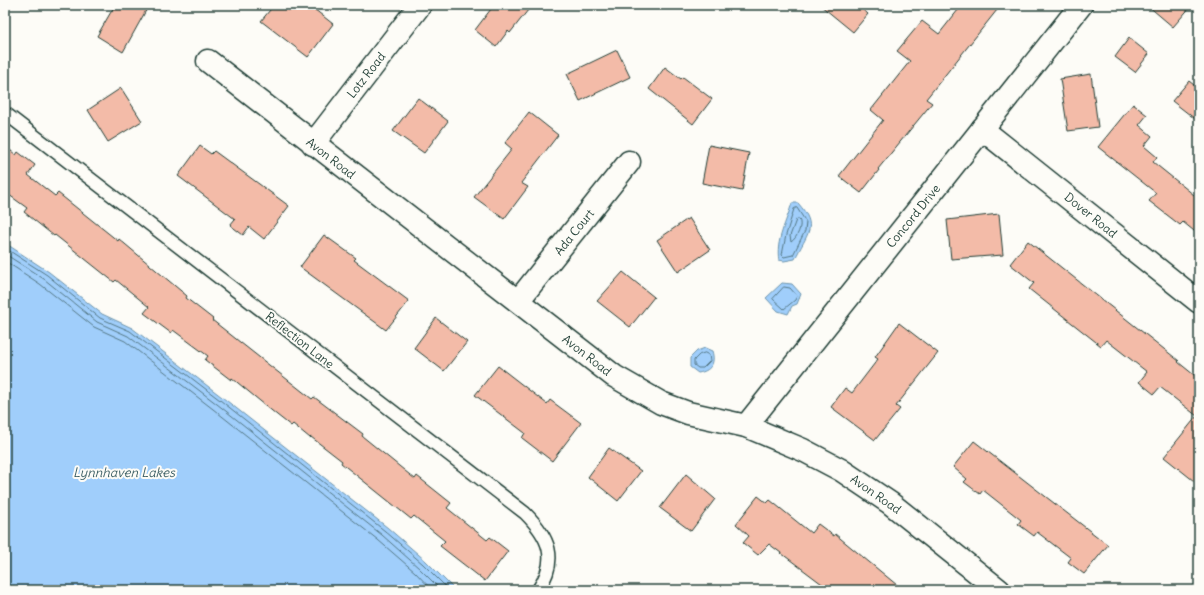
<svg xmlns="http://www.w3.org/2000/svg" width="1204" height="595" font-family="Delius,sans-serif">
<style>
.water{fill:#a0cefb;stroke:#6c94ab}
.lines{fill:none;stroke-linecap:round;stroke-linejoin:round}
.shore{stroke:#537784;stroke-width:1}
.building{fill:#f3bba8;stroke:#1f3d34}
.lane-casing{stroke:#1f3d34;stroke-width:15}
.street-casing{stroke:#1f3d34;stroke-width:25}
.lane{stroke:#fdfcf7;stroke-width:12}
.street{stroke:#fdfcf7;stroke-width:22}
.labels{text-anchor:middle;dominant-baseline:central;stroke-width:4;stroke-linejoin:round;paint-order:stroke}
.street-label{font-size:12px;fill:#1f3d34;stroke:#fdfcf7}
.water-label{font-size:13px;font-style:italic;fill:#3f6166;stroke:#fdfcf7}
</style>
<rect width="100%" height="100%" fill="#fdfcf7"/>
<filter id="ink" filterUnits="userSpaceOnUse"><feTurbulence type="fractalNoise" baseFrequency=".025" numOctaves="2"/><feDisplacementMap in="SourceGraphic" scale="8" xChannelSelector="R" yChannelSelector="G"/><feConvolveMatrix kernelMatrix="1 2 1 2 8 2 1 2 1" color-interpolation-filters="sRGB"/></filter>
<g filter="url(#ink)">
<g class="water">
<path d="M792,203H798C819,227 807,233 795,259L784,261L779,260C775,242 787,220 792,203Z"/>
<polygon points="5,243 49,272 102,314 132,328 222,397 388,528 426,561 455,590 13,590 5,586"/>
<polygon points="782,283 792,284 801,294 797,304 792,306 788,314 778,311 766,298"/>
<path d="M705,348L712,351C716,364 710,371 698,373L690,367V358L697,351Z"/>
</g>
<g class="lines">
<g class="shore">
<polygon points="797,208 806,222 805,231 793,255 784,257 782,255 786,235 794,209"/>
<path d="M799,219C803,226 797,238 791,242L790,236L796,220Z"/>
<polyline points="5,248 47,275 100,318 130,331 220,400 385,531 423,564 449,590"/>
<polyline points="5,254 44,279 97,322 128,336 217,404 382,535 419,568 441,590"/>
<polyline points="5,261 40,284 94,327 125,341 213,409 378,540 415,572 432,590"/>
<polygon points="784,287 790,288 797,296 795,300 784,309 773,299"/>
<polygon points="705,353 709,355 710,361 703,368 698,368 694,365 694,360 699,355"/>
</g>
</g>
<g class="building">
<polygon points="115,5 149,5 123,52 97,36"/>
<polygon points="274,5 309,5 333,24 308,57 261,21"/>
<polygon points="494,5 532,5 510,33 508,31 496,47 475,30"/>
<polygon points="820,5 858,5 868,14 853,32"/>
<polygon points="962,5 1001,5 926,99 932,103 878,169 879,170 861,193 839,176 883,120 871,110 910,61 897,51 922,21 939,34"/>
<polygon points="1147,5 1192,5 1173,27"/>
<polygon points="1129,38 1149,54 1135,72 1115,57"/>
<polygon points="617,50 630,77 580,101 567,74"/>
<polygon points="665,67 681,79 683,77 712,99 693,124 649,89"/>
<polygon points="1091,74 1098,127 1068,131 1060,79"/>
<polygon points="1189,81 1199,89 1199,122 1172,101"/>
<polygon points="121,88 142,121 108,142 88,110"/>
<polygon points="418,98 448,121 424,153 393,131"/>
<polygon points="1133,104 1147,115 1139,125 1152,136 1144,146 1157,157 1153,162 1199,199 1199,235 1183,222 1180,225 1149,201 1156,193 1098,147"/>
<polygon points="529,112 558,135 521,183 528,187 504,219 474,197 512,149 505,143"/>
<polygon points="709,145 749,153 742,191 702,183"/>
<polygon points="5,146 16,155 18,152 35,165 28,175 55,196 58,193 118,241 119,239 187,296 186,298 213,319 212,320 312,399 314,397 363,434 362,436 415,479 417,476 451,503 447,508 487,540 490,537 508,551 485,581 440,546 445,541 414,516 411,519 341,463 342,461 311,437 310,438 293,424 291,426 277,415 232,378 231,380 205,360 208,356 173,330 171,333 144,313 149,307 116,280 114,282 55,235 54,236 24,212 27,208 5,192"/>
<polygon points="200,146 211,154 214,151 289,206 264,239 249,227 243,235 230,225 235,219 178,176"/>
<polygon points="999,214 1003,255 951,259 947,220"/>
<polygon points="689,218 710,250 678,272 657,240"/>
<polygon points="324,235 356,258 354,260 409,301 386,330 300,267"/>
<polygon points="1028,241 1179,361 1178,362 1199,379 1199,485 1164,457 1197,416 1160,387 1154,394 1139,382 1147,372 1106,340 1101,346 1029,289 1034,283 1010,264"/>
<polygon points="623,272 654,297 630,327 597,301"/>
<polygon points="436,318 467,342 444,371 414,348"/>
<polygon points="899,323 938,353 896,406 900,409 875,440 831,407 845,388 852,393 878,359 875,357"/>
<polygon points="498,366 547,404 550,400 581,423 552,461 522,438 525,433 475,395"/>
<polygon points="974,441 1108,545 1084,574 1068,562 1071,558 1037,532 1034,536 1018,524 1021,520 983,490 980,494 964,482 967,479 953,467"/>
<polygon points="609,448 641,471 618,501 588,477"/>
<polygon points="686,474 715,499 691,531 660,508"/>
<polygon points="758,496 767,503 770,500 811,533 818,524 834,536 835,534 903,590 830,590 769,544 758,555 743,543 749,536 736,524"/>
</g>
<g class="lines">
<g class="lane-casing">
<path id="lane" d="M5,113L525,513C549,537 559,559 538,590"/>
</g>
<g class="street-casing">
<g id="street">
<polyline points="208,61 614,376 661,403 688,413 746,426 803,450 841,470 890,503 999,590"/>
<polyline points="982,129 1199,302"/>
<polyline points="313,144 420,5"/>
<polyline points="518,301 629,162"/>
<polyline points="746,426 1081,5"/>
</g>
</g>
<use href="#lane" class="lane"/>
<use href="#street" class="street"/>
</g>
</g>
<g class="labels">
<g class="street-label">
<text transform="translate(366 75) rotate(-52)">Lotz Road</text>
<text transform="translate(331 158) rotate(38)">Avon Road</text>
<text transform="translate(1091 215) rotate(39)">Dover Road</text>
<text transform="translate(913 216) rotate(-51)">Concord Drive</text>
<text transform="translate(574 232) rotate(-51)">Ada Court</text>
<text transform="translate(300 340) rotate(38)">Reflection Lane</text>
<text transform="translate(587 355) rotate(38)">Avon Road</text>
<text transform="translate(876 494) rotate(35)">Avon Road</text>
</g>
<g class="water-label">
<text x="124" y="472">Lynnhaven Lakes</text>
</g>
</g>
<rect width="1204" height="595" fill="none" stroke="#fdfcf7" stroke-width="20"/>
<rect x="10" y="10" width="1184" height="575" fill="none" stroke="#1f3d34" stroke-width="1.5" filter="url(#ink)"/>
</svg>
